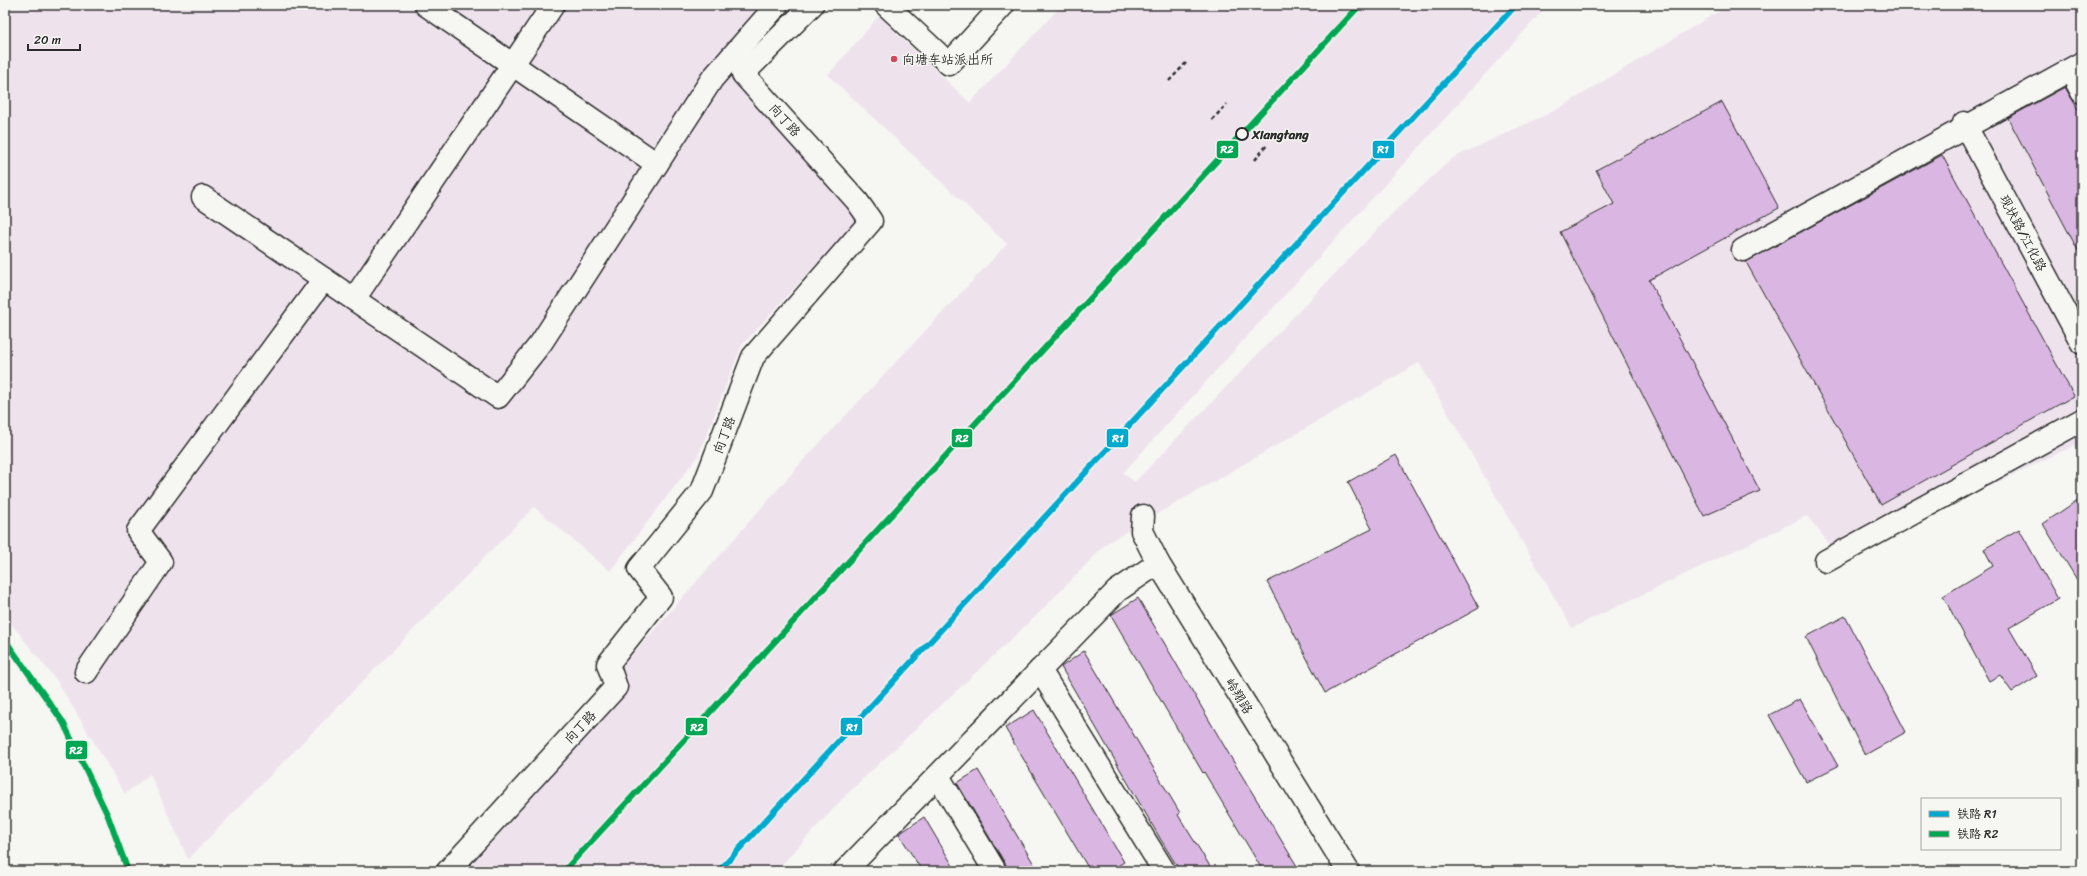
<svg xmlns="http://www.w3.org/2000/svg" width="2087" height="876" font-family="Sriracha,'LXGW WenKai TC',sans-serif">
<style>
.built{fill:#eee3ed}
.building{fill:#dab7e2;stroke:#2b2b2b}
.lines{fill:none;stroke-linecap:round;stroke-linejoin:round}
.minor-casing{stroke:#2b2b2b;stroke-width:25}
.path{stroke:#2b2b2b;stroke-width:2.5;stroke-dasharray:4 3;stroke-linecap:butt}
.minor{stroke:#f6f6f2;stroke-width:22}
.rail-1-casing{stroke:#f6f6f2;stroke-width:9}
.rail-2-casing{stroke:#f6f6f2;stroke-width:9}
.rail-1{stroke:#00a9ce;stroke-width:6}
.rail-2{stroke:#00a651;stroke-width:6}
.poi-dot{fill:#d1495b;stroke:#f6f6f2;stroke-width:1.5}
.stop-dot{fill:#f6f6f2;stroke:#2b2b2b;stroke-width:2}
.labels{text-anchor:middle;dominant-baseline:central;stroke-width:3;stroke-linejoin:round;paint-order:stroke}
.poi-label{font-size:13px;fill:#2b2b2b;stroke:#f6f6f2;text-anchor:start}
.street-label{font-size:13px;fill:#2b2b2b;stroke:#f6f6f2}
.stop-label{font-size:13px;font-weight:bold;fill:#2b2b2b;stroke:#f6f6f2;text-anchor:start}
.line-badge{stroke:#f6f6f2;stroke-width:1.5}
.badge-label{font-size:11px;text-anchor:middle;font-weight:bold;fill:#fff}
</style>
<rect width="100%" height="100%" fill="#f6f6f2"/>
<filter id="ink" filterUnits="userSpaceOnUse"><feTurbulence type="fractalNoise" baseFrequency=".025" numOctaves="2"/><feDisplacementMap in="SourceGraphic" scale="8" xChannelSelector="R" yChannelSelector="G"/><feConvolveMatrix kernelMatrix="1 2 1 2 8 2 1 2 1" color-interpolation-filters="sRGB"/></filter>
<g filter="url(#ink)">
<g class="built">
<polygon points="5,5 799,5 734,75 857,220 742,345 698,456 610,571 534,507 188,859 150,774 125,794 57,681 5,616"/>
<polygon points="1062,5 1548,5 1123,473 1135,482 1396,210 1453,158 1558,109 1729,5 2082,5 2082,442 1840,557 1807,516 1572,628 1419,363 1107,543 1040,612 847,794 776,871 466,871 625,694 610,680 800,464 1007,244 828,75 879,16 970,103"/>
</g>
<g class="building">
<polygon points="2065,87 2082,116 2082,258 2008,118"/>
<polygon points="1722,102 1779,208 1649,280 1760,491 1704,516 1560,232 1614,204 1596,170"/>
<polygon points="1942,155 2074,396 1881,505 1746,262"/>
<polygon points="1396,455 1479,608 1325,693 1267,582 1372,529 1348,482"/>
<polygon points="2082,497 2082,588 2043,524"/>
<polygon points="2019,529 2058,599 2009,628 2037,676 2012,692 2000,675 1989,681 1943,596 1993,566 1984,549"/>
<polygon points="1138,598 1230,756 1300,871 1263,871 1204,772 1203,773 1111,615"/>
<polygon points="1845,616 1906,732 1865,755 1806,637"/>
<polygon points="1084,651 1180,813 1178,815 1213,871 1180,871 1161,840 1061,667"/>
<polygon points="1800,699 1838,766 1806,782 1769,715"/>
<polygon points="1034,710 1124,862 1110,871 1090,871 1005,728"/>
<polygon points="978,770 1038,871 1007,871 1006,865 957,783"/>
<polygon points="924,817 956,871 922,871 899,834"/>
</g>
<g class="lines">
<g class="minor-casing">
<g id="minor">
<polyline points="426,5 657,164"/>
<polyline points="886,5 949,64 1003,5"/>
<polyline points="2070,70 2082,92"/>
<polyline points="1964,123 2082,343"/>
<polyline points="203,197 498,397 541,343 712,79 777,5"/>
<polyline points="1743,250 2082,63"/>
<polyline points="354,299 553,5"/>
<polyline points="1143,516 1142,531 1158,563 1348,871"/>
<polyline points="1826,561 2082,420"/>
<polyline points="1040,670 1164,871"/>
<polyline points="86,672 161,562 138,531 324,279"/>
<polyline points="938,776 995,871"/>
<polyline points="448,871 616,687 608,664 661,597 639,569 702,491 753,357 871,221 857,201 743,74 812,5"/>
<polyline points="845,871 1117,591 1158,563"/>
</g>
</g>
<g class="path">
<polyline points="1169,81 1186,63"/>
<polyline points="1212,120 1227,104"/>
<polyline points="1255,160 1267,145"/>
</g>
<use href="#minor" class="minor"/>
<g class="rail-1-casing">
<polyline id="rail-1" points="719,871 1516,5"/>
</g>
<g class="rail-2-casing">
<g id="rail-2">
<polyline points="5,640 63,722 108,816 128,871"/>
<polyline points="564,871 1360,5"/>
</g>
</g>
<use href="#rail-1" class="rail-1"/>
<use href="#rail-2" class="rail-2"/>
</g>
</g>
<circle class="poi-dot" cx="894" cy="59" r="4"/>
<circle class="stop-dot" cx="1242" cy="134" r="6"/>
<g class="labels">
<g class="poi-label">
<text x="902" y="59">向塘车站派出所</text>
</g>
<g class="street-label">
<text transform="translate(785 120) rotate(48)">向丁路</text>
<text transform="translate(2023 233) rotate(62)">现状路/江化路</text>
<text transform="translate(724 435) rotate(-69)">向丁路</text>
<text transform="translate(1239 696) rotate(58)">岭翔路</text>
<text transform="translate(580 727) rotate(-47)">向丁路</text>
</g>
<g class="stop-label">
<text x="1252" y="134">Xiangtang</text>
</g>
</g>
<g class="line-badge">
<rect x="1216" y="140" width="23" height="19" rx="4" fill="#00a651"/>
<rect x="1372" y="140" width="23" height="19" rx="4" fill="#00a9ce"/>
<rect x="951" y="428" width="22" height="20" rx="4" fill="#00a651"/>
<rect x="1106" y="428" width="23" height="20" rx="4" fill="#00a9ce"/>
<rect x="685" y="717" width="23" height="19" rx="4" fill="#00a651"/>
<rect x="840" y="717" width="23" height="19" rx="4" fill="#00a9ce"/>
<rect x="65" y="740" width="23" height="20" rx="4" fill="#00a651"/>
</g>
<g class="badge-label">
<text x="1227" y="153">R2</text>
<text x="1383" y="153">R1</text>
<text x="962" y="442">R2</text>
<text x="1118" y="442">R1</text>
<text x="697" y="731">R2</text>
<text x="852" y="731">R1</text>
<text x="76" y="754">R2</text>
</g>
<rect width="2087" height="876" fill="none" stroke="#f6f6f2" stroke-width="20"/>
<rect x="10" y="10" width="2067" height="856" fill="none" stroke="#2b2b2b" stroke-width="1.5" filter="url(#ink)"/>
<rect x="1921" y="798" width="140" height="52" fill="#f6f6f2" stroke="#a5a5a2"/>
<rect x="1929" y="811" width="20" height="6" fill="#00a9ce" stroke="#a5a5a2"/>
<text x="1957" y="818" font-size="12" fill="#2b2b2b">铁路 R1</text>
<rect x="1929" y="831" width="20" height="6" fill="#00a651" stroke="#a5a5a2"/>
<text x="1957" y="838" font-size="12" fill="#2b2b2b">铁路 R2</text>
<path d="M28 44v6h52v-6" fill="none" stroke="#2b2b2b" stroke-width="2"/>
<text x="34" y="44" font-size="12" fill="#2b2b2b" stroke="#f6f6f2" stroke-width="3" paint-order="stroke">20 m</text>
</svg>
